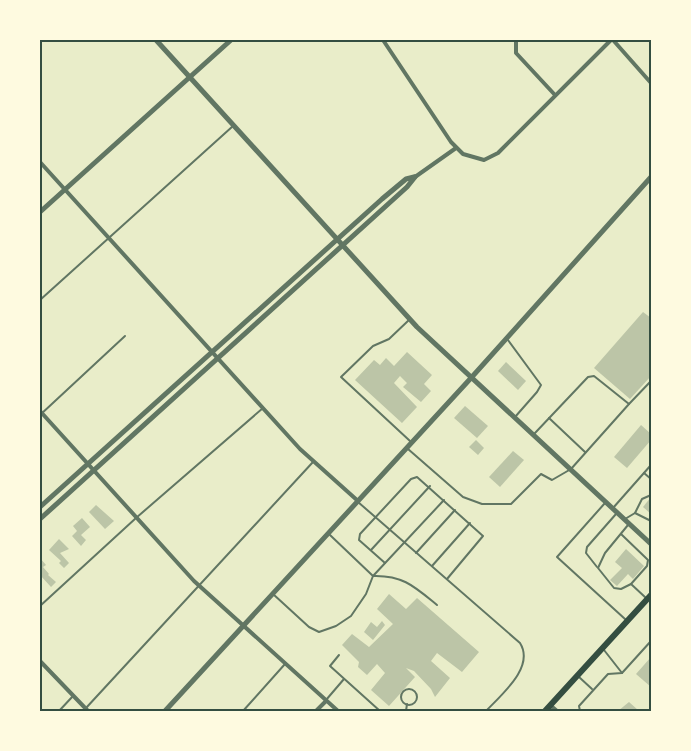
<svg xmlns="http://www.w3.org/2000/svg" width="691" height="751" font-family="Lato,sans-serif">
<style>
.building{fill:#bcc5a7}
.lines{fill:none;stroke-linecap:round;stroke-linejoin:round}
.service{stroke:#617663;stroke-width:2}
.minor{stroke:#617663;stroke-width:4}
.tertiary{stroke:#617663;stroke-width:5}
.primary{stroke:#344e41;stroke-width:6}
.neatline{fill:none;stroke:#344e41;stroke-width:2}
</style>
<rect width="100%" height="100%" fill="#e9edc9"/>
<g class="building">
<polygon points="643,312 651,318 651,376 630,399 594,368"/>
<polygon points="407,352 432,375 424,384 431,391 421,402 403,387 407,383 400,376 394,383 417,407 402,423 355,380 374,360 380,365 386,358 394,366"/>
<polygon points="506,362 526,381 518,390 498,371"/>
<polygon points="465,406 488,426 477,438 454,418"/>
<polygon points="641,425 651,434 651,440 627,468 614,457"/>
<polygon points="476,440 484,448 478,455 469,447"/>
<polygon points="513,451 524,460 500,487 489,477"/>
<polygon points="651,497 651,514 643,507"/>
<polygon points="96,505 114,521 105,529 89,512"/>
<polygon points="82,518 90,527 81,535 86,540 81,546 72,536 77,531 73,526"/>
<polygon points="59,539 69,549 60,553 69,563 64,568 59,563 61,561 49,550"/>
<polygon points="626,549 644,566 633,579 628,574 617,586 610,580 622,568 615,562"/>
<polygon points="40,558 46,565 43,567 49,574 48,575 56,582 51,587 40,575"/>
<polygon points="389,594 406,609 417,598 479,652 462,672 437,653 431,661 450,678 435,697 431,689 414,671 406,668 415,677 389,706 371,690 385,673 377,664 367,675 358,667 359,662 342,645 352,634 369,647 393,624 377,609"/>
<polygon points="382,621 385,625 373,640 364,632 371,622 377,627"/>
<polygon points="651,657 651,687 636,674"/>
<polygon points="629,702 638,710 637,711 618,711"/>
</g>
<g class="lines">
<g class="service">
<polyline points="40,300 233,126"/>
<polyline points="410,319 389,339 373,346 341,377 410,441"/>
<polyline points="508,340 541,385 537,392 515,417"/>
<polyline points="629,404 651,381"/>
<polyline points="40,415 125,336"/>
<polyline points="549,418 585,452"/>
<polyline points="408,449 463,497 482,504 511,504 541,474 552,480 571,469 629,404 594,376 588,377 535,433"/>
<polyline points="644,473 651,479"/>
<path d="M358,502L520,643C535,667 502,694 486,711"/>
<polyline points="605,503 557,557 625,619"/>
<polyline points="613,508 651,465"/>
<polyline points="635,513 642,499 651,495"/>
<polyline points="625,519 635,513 651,521"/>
<polyline points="628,525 605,553 598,568 614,588 621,589 631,584 646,598"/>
<polyline points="621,534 648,560 647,566 631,584"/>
<path d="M330,535L373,576C403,575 415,587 437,605"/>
<polyline points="371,550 430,486"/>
<polyline points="416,553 455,510"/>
<polyline points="385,563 359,540 360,534 411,479 417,477 483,536 447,579"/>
<polyline points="432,566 470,523"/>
<polyline points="597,567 586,553 587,547 616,514"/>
<polyline points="273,594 309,627 319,632 336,626 351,616 366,594 373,576 444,500"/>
<polyline points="40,606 136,518 263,408"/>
<polyline points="604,650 622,673"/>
<polyline points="339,655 330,666 380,711"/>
<polyline points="579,677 592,689"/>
<circle cx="409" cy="697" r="8"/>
<polyline points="326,700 344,679"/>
<polyline points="86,708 313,462"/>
<polyline points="59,711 73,696"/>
<polyline points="243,711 285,664"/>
<polyline points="406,711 407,704"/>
<polyline points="580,711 579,706 608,674 622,673 651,641"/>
</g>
<g class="minor">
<polyline points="383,40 451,142 463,154 484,160 498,153 611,40"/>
<polyline points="516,40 516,53 555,95"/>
<polyline points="613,40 651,83"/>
<polyline points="40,162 300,449 358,501"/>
<polyline points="415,177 456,148"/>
<polyline points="40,411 194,581 338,711"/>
<polyline points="40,661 88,711"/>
<polyline points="550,705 557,711"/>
<polyline points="316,711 326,701"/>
</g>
<g class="tertiary">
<polyline points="156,40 417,327 651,544"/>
<polyline points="40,212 231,40"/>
<polyline points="40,507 382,199 406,179 414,177"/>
<polyline points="40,519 407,187 415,177"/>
<polyline points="165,711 471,378 651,177"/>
</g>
<polyline class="primary" points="545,711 651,595"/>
</g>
<rect width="691" height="751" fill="none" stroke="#fefae0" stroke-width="82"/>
<rect x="41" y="41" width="609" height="669" class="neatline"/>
</svg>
